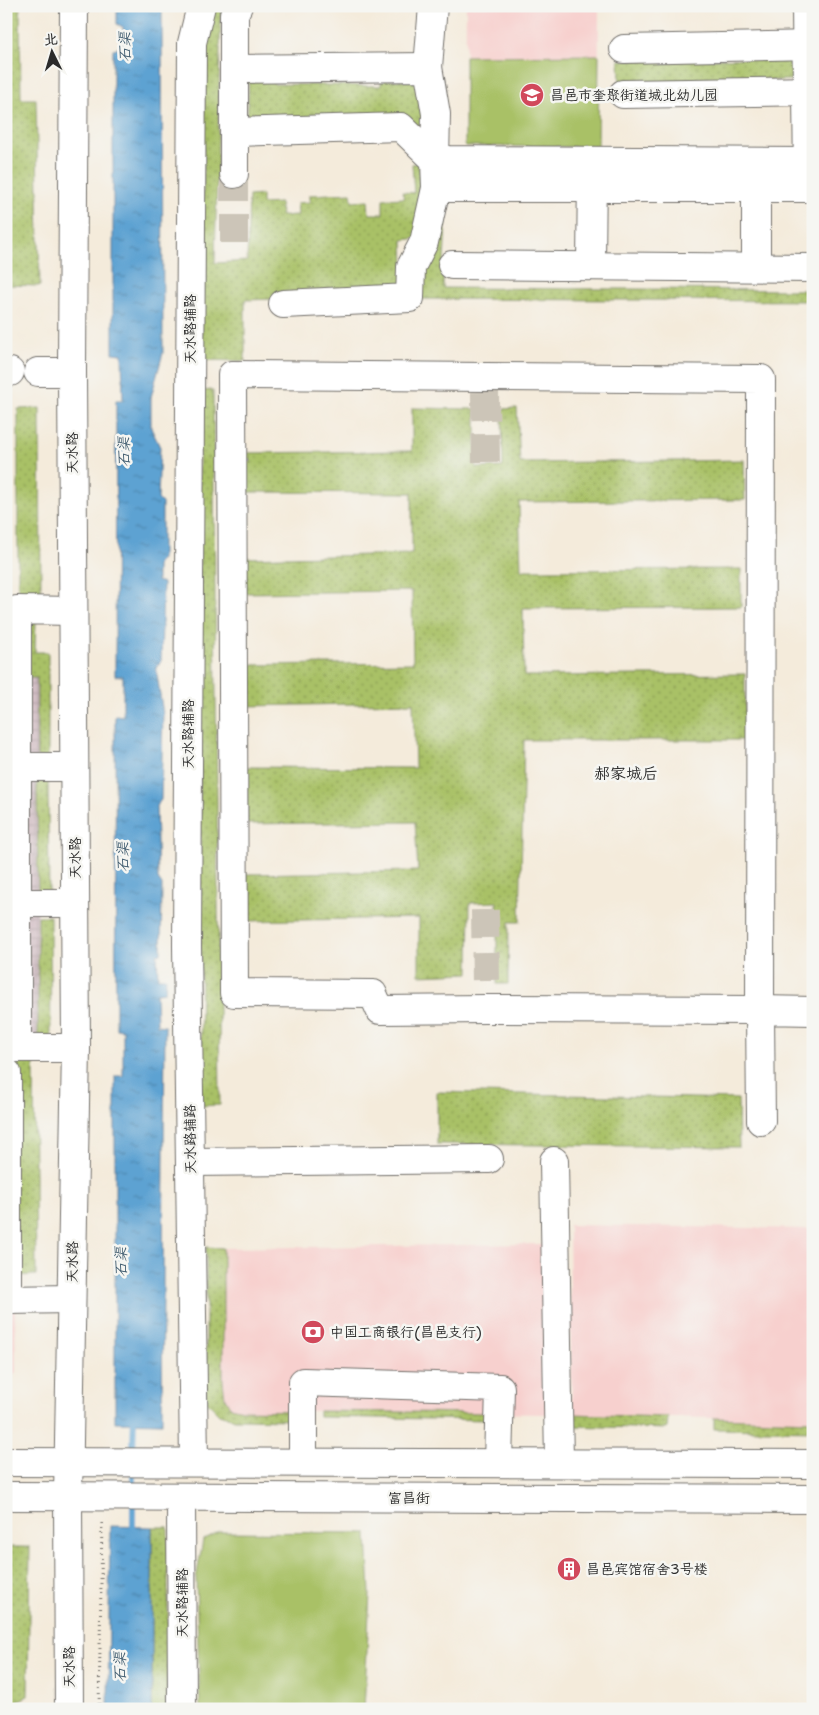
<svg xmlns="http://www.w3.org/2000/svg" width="819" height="1715" font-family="'Shantell Sans','LXGW WenKai TC',sans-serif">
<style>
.built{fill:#f7d0ce}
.industrial{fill:url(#industrial-grid)}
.grass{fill:url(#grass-dots);stroke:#6a7648}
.park{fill:#a9c166;stroke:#6a7648}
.water{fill:url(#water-ripples);stroke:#44667e}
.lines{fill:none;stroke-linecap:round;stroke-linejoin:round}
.stream{stroke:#5da2d2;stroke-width:6}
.minor-tunnel{stroke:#ccc5b8;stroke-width:28;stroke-dasharray:28 14;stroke-linecap:butt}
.minor-casing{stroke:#716e69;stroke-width:30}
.major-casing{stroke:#716e69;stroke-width:30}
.path{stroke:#716e69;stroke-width:3;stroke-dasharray:1 4;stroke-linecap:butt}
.minor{stroke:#fff;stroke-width:28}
.major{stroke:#fff;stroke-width:28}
.labels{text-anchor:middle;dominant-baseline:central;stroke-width:5;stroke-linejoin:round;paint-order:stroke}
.poi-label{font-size:14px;fill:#2b2b2b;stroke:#f6f6f2;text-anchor:start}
.street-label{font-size:14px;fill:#2b2b2b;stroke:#f6f6f2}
.water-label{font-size:15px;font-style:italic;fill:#3f5b6e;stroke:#f6f6f2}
.quarter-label{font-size:16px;fill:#2b2b2b;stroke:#f6f6f2}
</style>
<defs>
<pattern id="industrial-grid" width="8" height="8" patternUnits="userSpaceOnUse" patternTransform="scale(1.25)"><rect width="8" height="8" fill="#d2bec4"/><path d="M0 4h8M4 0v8" fill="none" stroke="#b4a3a9"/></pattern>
<pattern id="grass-dots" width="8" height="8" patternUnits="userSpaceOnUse" patternTransform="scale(1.25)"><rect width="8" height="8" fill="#a9c166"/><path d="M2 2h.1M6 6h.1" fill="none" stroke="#8a9d54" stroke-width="1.8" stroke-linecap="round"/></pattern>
<pattern id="water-ripples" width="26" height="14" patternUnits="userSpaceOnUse" patternTransform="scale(1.25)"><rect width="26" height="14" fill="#5da2d2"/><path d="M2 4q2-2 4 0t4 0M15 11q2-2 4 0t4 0" fill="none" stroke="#4d84ab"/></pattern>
</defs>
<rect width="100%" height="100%" fill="#f6f6f2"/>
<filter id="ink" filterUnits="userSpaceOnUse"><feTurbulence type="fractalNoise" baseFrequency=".02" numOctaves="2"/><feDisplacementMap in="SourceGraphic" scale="10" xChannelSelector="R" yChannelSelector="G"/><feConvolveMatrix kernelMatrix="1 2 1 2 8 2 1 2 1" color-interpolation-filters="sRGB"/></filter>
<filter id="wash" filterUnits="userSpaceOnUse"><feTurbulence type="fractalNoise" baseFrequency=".0096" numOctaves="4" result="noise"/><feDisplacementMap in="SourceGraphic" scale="20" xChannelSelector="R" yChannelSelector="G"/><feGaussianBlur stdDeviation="1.12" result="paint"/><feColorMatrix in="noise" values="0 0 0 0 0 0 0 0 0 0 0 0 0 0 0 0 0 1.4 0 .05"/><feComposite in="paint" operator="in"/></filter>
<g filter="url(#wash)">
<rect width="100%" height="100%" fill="#f4ebdb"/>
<g class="built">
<polygon points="466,6 599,6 598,147 465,146"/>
<polygon points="569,1225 813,1229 813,1421 572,1414"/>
<polygon points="544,1244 548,1414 243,1410 230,1408 225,1398 223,1381 223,1248"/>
<polygon points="6,1254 14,1254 16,1372 6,1384"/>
</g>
<polygon class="industrial" points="21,678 37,678 38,1042 22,1042"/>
<g class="grass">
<polygon points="6,6 20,6 21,99 36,99 40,286 6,285"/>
<polygon points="210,6 221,6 215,263 247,261 249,196 262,195 262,204 280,203 281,216 298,215 297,203 310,202 310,195 351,193 352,201 368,200 369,214 383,214 383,199 404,198 402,192 414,193 412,164 419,163 421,209 418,238 403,240 405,295 245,300 245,361 201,360 205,41"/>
<polygon points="793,58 793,80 620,82 619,60"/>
<polygon points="273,77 274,84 381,86 381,80 416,81 424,107 429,133 247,125 249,79"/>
<polygon points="446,219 443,288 813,290 813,301 419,299 419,262 437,220"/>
<polygon points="213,390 220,1105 201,1106 199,391"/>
<polygon points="40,408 41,599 18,599 18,409"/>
<polygon points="412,408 476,409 476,468 503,467 502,409 517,408 520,463 744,460 745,500 519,502 521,570 741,569 741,607 523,608 524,676 745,674 745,740 524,740 520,922 509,922 508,984 497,984 497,902 470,903 469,973 419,975 419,918 245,921 245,874 418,871 415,822 247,824 247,767 415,768 413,703 246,706 245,665 413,663 412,591 243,593 242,558 412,554 412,493 243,492 242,453 412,451"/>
<polygon points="36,620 35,652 48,652 48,758 37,757 37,678 26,678 26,621"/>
<polygon points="37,781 48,781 49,894 38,894"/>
<polygon points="38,916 50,916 51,1041 38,1042"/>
<polygon points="13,1062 34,1062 36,1275 14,1276"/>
<polygon points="437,1092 738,1099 739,1147 437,1144"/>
<polygon points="206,1247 223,1248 223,1381 225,1398 230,1407 243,1410 294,1411 294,1420 235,1419 219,1414 206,1401"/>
<polygon points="319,1411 486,1413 487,1420 319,1417"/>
<polygon points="572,1414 668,1417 667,1429 571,1426"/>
<polygon points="714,1418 813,1421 813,1431 714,1429"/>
<rect x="152" y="1527" width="16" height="182"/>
<polygon points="6,1547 30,1547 28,1696 9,1705 9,1709 6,1709"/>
</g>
<g class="park">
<polygon points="599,55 598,147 465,146 465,56"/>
<polygon points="219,1532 367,1533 370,1593 364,1709 200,1709 196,1579 203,1540"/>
</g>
<g class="water">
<polygon points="117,6 162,6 163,353 151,397 151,428 160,447 158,499 162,503 162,559 157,563 157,581 163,583 161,661 156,668 163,714 161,800 156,806 158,879 162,885 161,953 157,954 158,978 166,978 165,992 156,993 157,1025 165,1026 162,1423 115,1422 115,1076 123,1076 123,1030 116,1029 115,715 123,716 123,676 115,676 116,400 123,400 122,354 113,353 113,49 121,47 124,42 123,27 117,24"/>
<polygon points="110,1526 152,1527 152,1709 108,1709"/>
</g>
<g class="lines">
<g class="stream">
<polyline points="133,1455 134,1415"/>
<polyline points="133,1490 133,1468"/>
<polyline points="133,1535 133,1503"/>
</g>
</g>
</g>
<g filter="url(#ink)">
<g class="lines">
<g class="minor-tunnel">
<polyline points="234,243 234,174"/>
<polyline points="485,392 486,465"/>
<polyline points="485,910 486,988"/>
</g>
<g class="minor-casing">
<g id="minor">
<polyline points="806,6 808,180"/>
<polyline points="624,49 813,45"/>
<polyline points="428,67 433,6"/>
<polyline points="234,69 428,67 436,114 435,160 813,162"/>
<polyline points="623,94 813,91"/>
<polyline points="234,132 401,127 435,160 436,188 424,242 411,267 410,298 283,304"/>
<polyline points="234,174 234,14 238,6"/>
<polyline points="436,188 813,188"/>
<polyline points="452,265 813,268"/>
<polyline points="591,266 592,169"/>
<polyline points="756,267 756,170"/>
<polyline points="6,372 10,372"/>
<polyline points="38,372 72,372"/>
<polygon points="232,375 761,379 760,1010 486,1009 380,1010 373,994 234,993"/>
<polyline points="17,767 74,767"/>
<polyline points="17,903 75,903"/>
<polyline points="6,1048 76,1048"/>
<polyline points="17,1048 17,610 73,611"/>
<polyline points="7,1073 7,1300 71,1299"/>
<polyline points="761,1121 760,1010 813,1011"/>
<polyline points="554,1161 559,1463"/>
<polyline points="190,1162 489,1159"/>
<polyline points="194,1462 187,946 192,43 201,6"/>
<polyline points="303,1462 303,1382 500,1388 498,1463"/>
<polyline points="181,1497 182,1709"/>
<polyline points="69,1709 68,1497 76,1048 72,372 74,6"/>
</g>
</g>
<g class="major-casing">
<g id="major">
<polyline points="6,1462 813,1464"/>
<polyline points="6,1496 813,1499"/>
</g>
</g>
<polyline class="path" points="99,1709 102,1519"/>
<use href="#minor" class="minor"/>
<use href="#major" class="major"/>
</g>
</g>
<defs>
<g id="school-disc" transform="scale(1.25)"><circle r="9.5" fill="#d1495b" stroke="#f6f6f2"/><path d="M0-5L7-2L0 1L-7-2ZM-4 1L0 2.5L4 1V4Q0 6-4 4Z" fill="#fff"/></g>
<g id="bank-disc" transform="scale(1.25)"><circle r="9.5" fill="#d1495b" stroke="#f6f6f2"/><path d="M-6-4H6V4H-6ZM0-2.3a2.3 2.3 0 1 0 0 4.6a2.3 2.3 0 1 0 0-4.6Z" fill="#fff"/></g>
<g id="building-disc" transform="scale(1.25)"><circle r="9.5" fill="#d1495b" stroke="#f6f6f2"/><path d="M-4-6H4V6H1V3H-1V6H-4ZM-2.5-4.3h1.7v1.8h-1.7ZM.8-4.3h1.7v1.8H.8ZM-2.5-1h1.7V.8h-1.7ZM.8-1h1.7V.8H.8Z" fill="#fff"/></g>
</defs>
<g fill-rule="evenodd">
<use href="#school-disc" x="532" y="95"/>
<use href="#bank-disc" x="313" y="1332"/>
<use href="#building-disc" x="569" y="1569"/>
</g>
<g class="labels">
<g class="poi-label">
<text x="550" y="95">昌邑市奎聚街道城北幼儿园</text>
<text x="330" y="1332">中国工商银行(昌邑支行)</text>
<text x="586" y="1569">昌邑宾馆宿舍3号楼</text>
</g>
<g class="street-label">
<text transform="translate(190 329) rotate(-90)">天水路辅路</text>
<text transform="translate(72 453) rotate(-90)">天水路</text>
<text transform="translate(188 734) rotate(-90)">天水路辅路</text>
<text transform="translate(75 858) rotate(-90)">天水路</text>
<text transform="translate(190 1139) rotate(-91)">天水路辅路</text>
<text transform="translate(72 1262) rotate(-89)">天水路</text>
<text x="409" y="1498">富昌街</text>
<text transform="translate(182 1603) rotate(-90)">天水路辅路</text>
<text transform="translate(69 1667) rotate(-90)">天水路</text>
</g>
<g class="water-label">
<text transform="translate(125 47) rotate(-90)">石渠</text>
<text transform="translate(124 452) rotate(-90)">石渠</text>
<text transform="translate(123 857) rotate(-90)">石渠</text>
<text transform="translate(121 1262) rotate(-90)">石渠</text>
<text transform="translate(120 1667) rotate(-90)">石渠</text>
</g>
<g class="quarter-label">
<text x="626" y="773">郝家城后</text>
</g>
</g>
<rect width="819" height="1715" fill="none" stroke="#f6f6f2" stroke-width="25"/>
<g transform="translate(52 52) rotate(355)" stroke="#f6f6f2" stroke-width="4" paint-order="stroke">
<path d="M0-4L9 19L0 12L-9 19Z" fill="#2b2b2b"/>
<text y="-8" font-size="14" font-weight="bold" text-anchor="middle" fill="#2b2b2b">北</text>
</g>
</svg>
